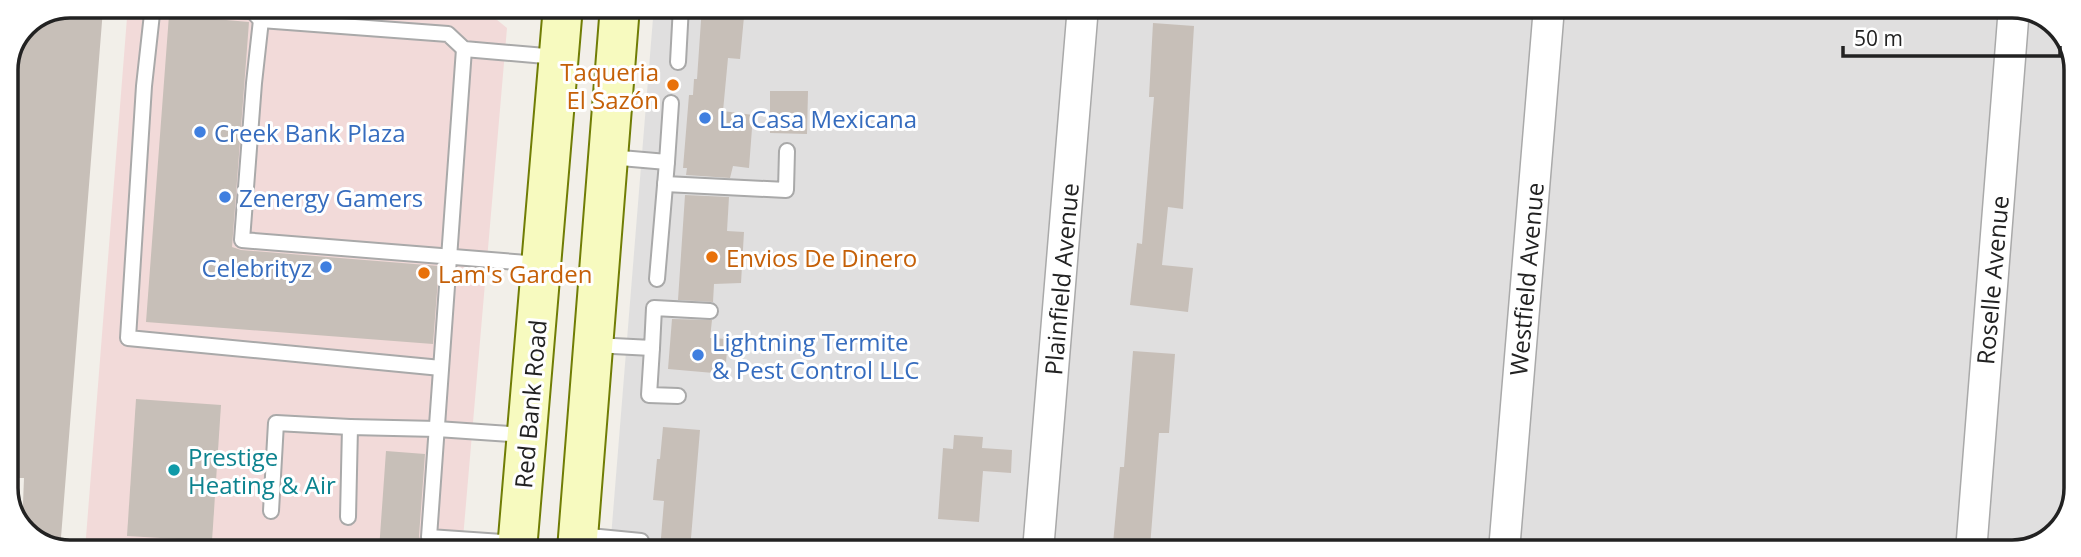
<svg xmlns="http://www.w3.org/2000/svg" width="2081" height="557" font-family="'Open Sans',sans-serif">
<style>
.residential{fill:#e0dfdf}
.commercial{fill:#f2dad9}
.building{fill:#c7bfb8}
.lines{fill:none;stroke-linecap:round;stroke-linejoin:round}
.service-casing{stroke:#a9a9a9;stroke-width:18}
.minor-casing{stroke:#a9a9a9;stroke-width:33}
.secondary-casing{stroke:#707d05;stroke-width:42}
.service{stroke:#fff;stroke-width:14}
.minor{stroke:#fff;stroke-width:30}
.secondary{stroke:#f7fabf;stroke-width:38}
.food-dot{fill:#e8710a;stroke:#fff;stroke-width:2.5}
.shop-dot{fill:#3f7fe0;stroke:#fff;stroke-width:2.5}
.culture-dot{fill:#0f9aa8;stroke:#fff;stroke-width:2.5}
.labels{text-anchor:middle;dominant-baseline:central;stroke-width:6;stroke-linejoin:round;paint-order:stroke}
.food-label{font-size:24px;fill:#c56008;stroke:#fff;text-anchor:start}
.shop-label{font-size:24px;fill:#366cbe;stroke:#fff;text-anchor:start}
.street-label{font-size:24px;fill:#222;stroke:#fff}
.culture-label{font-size:24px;fill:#0d838f;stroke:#fff;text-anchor:start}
.rim{fill:none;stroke:#222;stroke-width:3.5}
</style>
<rect width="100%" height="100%" fill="#f2efe9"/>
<polygon class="residential" points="654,6 2028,7 2060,28 2076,65 2074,504 2051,538 2012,552 610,550"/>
<polygon class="commercial" points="128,5 480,6 507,28 462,550 85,550"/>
<g class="building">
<polygon points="70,5 89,5 89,7 103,9 60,550 53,550 22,530 24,478 6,478 5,69 24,24"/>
<polygon points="702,6 745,6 740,59 728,58 723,111 753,115 749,168 733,166 730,178 686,175 687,168 683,168 689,95 693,95 694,79 697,79"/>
<polygon points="169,15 249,22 232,247 241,250 439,266 433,344 146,322"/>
<polygon points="1153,23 1194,26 1183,209 1168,207 1162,265 1193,268 1188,312 1130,305 1137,243 1142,244 1154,97 1149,97"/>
<polygon points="770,91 808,91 807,134 770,133"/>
<polygon points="685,195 729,197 727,231 744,232 741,283 714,284 713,302 678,300"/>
<polygon points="672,319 712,320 710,338 728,339 725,374 668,369"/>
<polygon points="1133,351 1175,354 1169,433 1159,433 1150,547 1113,544 1120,467 1124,467"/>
<polygon points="136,399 221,405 212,541 127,536"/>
<polygon points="663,427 700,430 690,550 660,550 664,501 653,500 657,459 660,459"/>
<polygon points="954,435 983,437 982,448 1012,450 1011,473 983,471 979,522 938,519 943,448 953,449"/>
<polygon points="386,451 425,454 419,536 423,550 379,550"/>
</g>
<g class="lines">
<g class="service-casing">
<g id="service">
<polyline points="153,5 144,86 128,338 441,368"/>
<polyline points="160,5 252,11 261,20 448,34 464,49 557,57"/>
<polyline points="261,20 254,83 242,240 540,264"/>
<polyline points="464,49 429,537 516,543"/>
<polyline points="678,62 681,6"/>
<polyline points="609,157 667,162 671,103"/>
<polyline points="665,184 786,190 787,151"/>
<polyline points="657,279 667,162"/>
<polyline points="594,345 652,348 654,308 710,311"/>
<polyline points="652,348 649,395 678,396"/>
<polyline points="271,511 276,423 350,427"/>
<polyline points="348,517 350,427 437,429 526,435"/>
<polyline points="579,535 641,541 640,550"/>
</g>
</g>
<g class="minor-casing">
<g id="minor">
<polyline points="1038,551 1083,6"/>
<polyline points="1504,551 1549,7"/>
<polyline points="1971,552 2014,7"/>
</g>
</g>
<g class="secondary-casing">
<g id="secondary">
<polyline points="517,550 563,6"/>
<polyline points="577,550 620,6"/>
</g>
</g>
<use href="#service" class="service"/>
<use href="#minor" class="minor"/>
<use href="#secondary" class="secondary"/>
</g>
<g class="food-dot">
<circle cx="673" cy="85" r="7"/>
<circle cx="712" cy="257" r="7"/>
<circle cx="424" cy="273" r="7"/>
</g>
<g class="shop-dot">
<circle cx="705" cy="118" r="7"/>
<circle cx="200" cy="132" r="7"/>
<circle cx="225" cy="197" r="7"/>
<circle cx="326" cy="267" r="7"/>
<circle cx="698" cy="355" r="7"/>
</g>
<circle class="culture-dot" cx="174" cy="470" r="7"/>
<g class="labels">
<g class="food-label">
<text x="659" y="71" text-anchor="end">Taqueria<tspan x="659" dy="28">El Sazón</tspan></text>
<text x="726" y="257">Envios De Dinero</text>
<text x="438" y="273">Lam's Garden</text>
</g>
<g class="shop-label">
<text x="719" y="118">La Casa Mexicana</text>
<text x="214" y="132">Creek Bank Plaza</text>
<text x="239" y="197">Zenergy Gamers</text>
<text x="312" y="267" text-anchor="end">Celebrityz</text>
<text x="712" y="341">Lightning Termite<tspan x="712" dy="28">&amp; Pest Control LLC</tspan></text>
</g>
<g class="street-label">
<text transform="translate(1061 279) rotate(-85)">Plainfield Avenue</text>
<text transform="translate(1526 279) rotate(-85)">Westfield Avenue</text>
<text transform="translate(1992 280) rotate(-85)">Roselle Avenue</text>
<text transform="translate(530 404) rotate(-85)">Red Bank Road</text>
</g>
<g class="culture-label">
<text x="188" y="456">Prestige<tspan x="188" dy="28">Heating &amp; Air</tspan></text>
</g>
</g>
<path d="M0 0H2081V557H0ZM70 18H2012A52 52 0 0 1 2064 70V488A52 52 0 0 1 2012 540H70A52 52 0 0 1 18 488V70A52 52 0 0 1 70 18Z" fill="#fff" fill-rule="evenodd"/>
<path class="rim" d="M70 18H2012A52 52 0 0 1 2064 70V488A52 52 0 0 1 2012 540H70A52 52 0 0 1 18 488V70A52 52 0 0 1 70 18Z"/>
<path d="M1843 46v10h217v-10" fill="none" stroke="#222222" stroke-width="3.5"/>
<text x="1854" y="46" font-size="21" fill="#222222" stroke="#ffffff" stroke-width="5" paint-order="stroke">50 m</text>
</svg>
